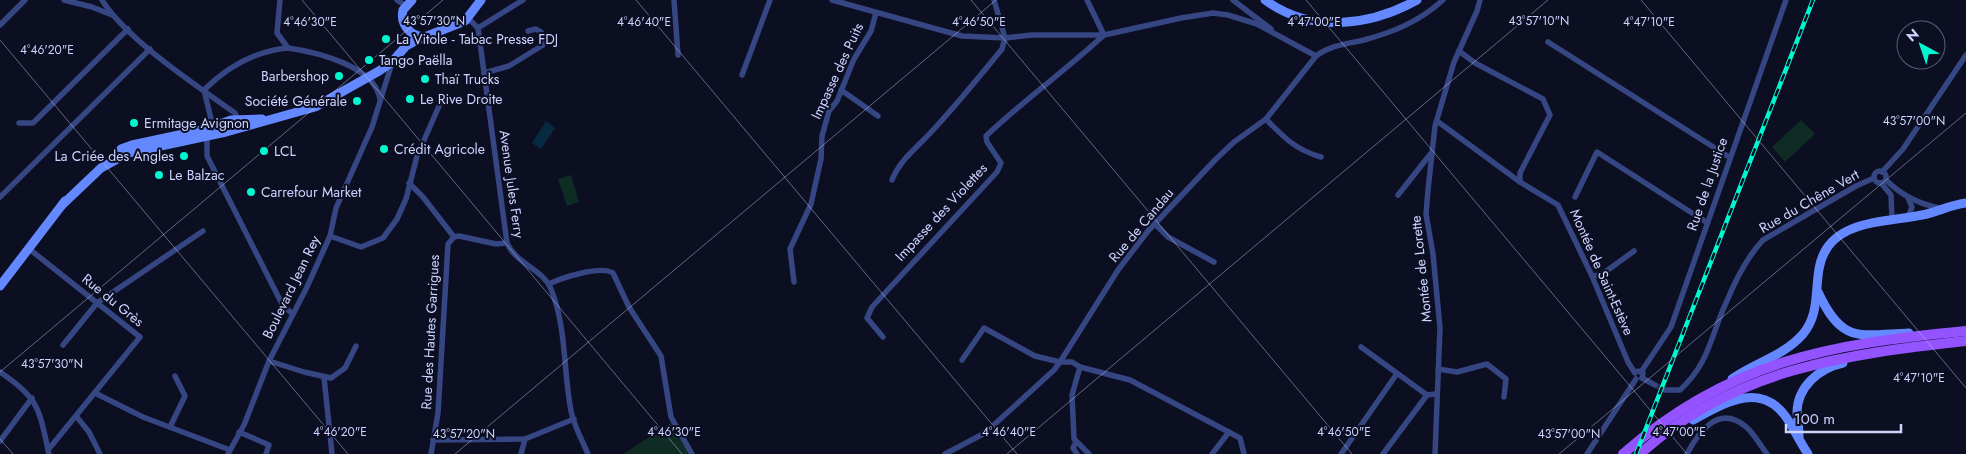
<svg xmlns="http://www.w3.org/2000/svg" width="1966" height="454" font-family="Jost,sans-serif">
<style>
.green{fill:#0f2c24}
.water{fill:#072a40}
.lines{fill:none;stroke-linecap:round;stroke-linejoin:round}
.minor-tunnel{stroke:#292c43;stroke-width:5.5;stroke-dasharray:5.5 3;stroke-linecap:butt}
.minor{stroke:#354683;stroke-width:5.5}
.secondary{stroke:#6488ff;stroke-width:9}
.primary{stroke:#9354ff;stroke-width:10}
.rail-casing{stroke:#00f8d1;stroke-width:4.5}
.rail{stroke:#0c0e22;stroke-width:2.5;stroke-dasharray:8;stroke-linecap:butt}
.ticks{fill:none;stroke:#cdd4ff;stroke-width:1;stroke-opacity:0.45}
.poi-dot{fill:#00f8d1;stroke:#0c0e22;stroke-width:2}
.labels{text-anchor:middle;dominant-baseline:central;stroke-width:4;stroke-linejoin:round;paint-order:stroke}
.poi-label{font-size:14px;fill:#cdd4ff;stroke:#0c0e22;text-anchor:start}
.street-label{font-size:14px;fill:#cdd4ff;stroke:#0c0e22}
.ticks-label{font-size:12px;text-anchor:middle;fill:#cdd4ff;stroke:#0c0e22;stroke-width:4;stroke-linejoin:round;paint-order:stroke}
</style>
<rect width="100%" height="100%" fill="#0c0e22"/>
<g class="green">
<polygon points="1801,120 1815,134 1785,162 1772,147"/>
<polygon points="571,175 579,202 567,206 558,179"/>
<polygon points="671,423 690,454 623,454"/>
</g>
<polygon class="water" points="546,121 555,128 541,149 532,143"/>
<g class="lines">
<polyline class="minor-tunnel" points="1655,385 1665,390"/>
<g class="minor">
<polyline points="64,0 92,7 112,15"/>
<path d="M102,0C127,40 196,85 235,113L238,120L234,130"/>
<path d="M280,0L277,33L288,48C316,52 375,66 380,99"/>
<polyline points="397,0 406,6"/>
<polyline points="674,0 678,55"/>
<path d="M832,0L962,36L1005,38L1032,35H1104L1181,18L1213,13L1228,15L1257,24L1316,56C1331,45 1346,44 1364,40C1394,32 1420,21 1443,0"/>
<polyline points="1233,0 1271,29"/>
<path d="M468,18L478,28L507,243C516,264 543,269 551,289C567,329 563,370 571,411C574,426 582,440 588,454"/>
<polyline points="0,25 25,0"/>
<polyline points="478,28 523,0"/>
<polyline points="1548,42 1729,157"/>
<polyline points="1459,51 1475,63 1543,99 1550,115 1520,173 1520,182"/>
<polyline points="484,73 509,66 543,45 545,41 541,32 536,29 528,31"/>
<polyline points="742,75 770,0"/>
<polyline points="204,90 212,123 207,137 207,156 283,306 293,314"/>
<path d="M204,90C227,67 255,51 288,48"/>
<polyline points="841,90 878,116"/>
<path d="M1266,119C1283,137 1296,150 1321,157"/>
<polyline points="1437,121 1520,182 1558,205 1592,276 1628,362 1635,373"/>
<polyline points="19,123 33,123 128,29"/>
<circle cx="1880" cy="177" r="6"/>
<polyline points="1882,172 1903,149 1966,55"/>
<path d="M892,180C901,158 919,146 934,129C958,103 980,76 1002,49L1005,38L994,0"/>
<path d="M1886,180C1901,195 1918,204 1940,208"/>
<polyline points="409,183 423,197 454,237"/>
<polyline points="1881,183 1891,195 1892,219"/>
<polyline points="1398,195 1432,152"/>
<polyline points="0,197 150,49"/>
<polyline points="1575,197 1597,152 1706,222"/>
<polyline points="1908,198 1912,207 1908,217"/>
<polyline points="1156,225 1168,237 1214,262"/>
<polyline points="330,236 361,247 383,238 397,219 406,199 417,156 443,97"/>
<polyline points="28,248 140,337 48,450"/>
<polyline points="1592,276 1601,275 1634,251"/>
<polyline points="794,282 790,249 811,204 821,159 822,136 829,111 837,101 854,59 871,31 876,13"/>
<path d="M549,284C561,278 601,265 613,273L629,307L661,356L671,417L692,454"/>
<path d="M883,337L867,318L872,307L997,172L1001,163L987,142L986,136C1024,100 1066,70 1104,35L1087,0"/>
<polyline points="63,345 97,303 203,231"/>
<polyline points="1361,347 1427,395 1436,394"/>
<polyline points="269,361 304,372 331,378 345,368 356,346"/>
<polyline points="1080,367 1130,380 1240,438 1244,454"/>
<polyline points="1438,369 1457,372 1487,364 1506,379 1504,397"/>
<polyline points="1638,371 1643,373 1642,378"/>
<path d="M0,372C40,399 39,409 49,454"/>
<polyline points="1641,372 1671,327 1786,0"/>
<polyline points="324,377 332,454"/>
<polyline points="1642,378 1655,385"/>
<path d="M1665,390H1680C1710,362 1710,337 1726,303C1735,281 1747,257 1763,240L1856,186L1874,178"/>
<polyline points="95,393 143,417 230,450"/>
<polyline points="76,416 89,432 100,454"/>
<polyline points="170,427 185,396 175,376"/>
<polyline points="239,432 269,445 266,454"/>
<polyline points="433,440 525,439 574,419"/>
<polyline points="0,441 32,398"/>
<polyline points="1076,442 1073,448 1077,454"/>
<polyline points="228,454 244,425 269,361 306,289 330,236 336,208 372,127 392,63"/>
<polyline points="431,454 438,413 448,244 454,237 459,236 496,244 507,243"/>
<polyline points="521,454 525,439"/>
<polyline points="945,454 985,433 1054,370 1060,362 1035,356 984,328 962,360"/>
<polyline points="1089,454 1074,439 1072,395 1080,367 1072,362 1060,362 1118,270 1148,231 1215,160 1234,142 1266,119 1316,56"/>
<polyline points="1212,454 1229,432"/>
<polyline points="1341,454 1396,375"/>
<polyline points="1383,454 1427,395"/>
<polyline points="1435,454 1440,328 1433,254 1426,214 1428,190 1435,126 1454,62 1477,11 1480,0"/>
<polyline points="1587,454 1636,379"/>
<path d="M1687,454C1698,433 1718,404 1745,426C1754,433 1760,445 1767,454"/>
</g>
<g class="secondary">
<path d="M412,0L403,10C400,24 409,35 423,37"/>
<path d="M1265,0C1311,34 1370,26 1417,0"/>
<polyline points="121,149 132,145 207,129 231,120 262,119"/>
<polyline points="62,205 101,168 128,153 226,132 315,107 379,71 392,62 406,46 417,40 465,21 481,0"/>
<polyline points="0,286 65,201"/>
<path d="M1818,292C1842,344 1858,335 1909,333"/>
<path d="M1732,379C1754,363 1784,356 1803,334C1819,315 1815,292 1819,269C1827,219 1884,223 1922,215C1937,212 1951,205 1966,203"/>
<path d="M1693,420C1723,404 1760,380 1786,417C1794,429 1800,442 1808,454"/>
<path d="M1799,437C1799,429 1798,421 1797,413C1797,387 1819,368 1843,363"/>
</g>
<g class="primary">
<path d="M1623,454C1728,361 1830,344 1966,331"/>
<path d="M1640,454C1733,369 1846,354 1966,341"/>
</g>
<g class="rail-casing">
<polyline id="rail" points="1636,454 1813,0"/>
</g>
<use href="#rail" class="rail"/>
</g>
<path class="ticks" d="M302,0L682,454M636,0L1017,454M971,0L1352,454M1306,0L1687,454M1641,0L1966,388M0,40L348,454M0,372L443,0M0,439L13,454M455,454L996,0M1007,454L1548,0M1559,454L1966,113"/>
<g class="poi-dot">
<circle cx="386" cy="39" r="5"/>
<circle cx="369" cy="60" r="5"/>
<circle cx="339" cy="76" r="5"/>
<circle cx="425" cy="79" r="5"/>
<circle cx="410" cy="99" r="5"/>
<circle cx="357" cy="101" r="5"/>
<circle cx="134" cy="123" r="5"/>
<circle cx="384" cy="149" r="5"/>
<circle cx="264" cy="151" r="5"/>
<circle cx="184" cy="156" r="5"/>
<circle cx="159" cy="175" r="5"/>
<circle cx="251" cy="192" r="5"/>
</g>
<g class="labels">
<g class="poi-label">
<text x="396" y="39">La Vitole - Tabac Presse FDJ</text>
<text x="379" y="60">Tango Paëlla</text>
<text x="329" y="76" text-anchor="end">Barbershop</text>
<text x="435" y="79">Thaï Trucks</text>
<text x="420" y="99">Le Rive Droite</text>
<text x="347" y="101" text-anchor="end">Société Générale</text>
<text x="144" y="123">Ermitage Avignon</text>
<text x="394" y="149">Crédit Agricole</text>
<text x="274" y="151">LCL</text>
<text x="174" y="156" text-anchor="end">La Criée des Angles</text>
<text x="169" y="175">Le Balzac</text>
<text x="261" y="192">Carrefour Market</text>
</g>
<g class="street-label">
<text transform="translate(837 71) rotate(-65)">Impasse des Puits</text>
<text transform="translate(512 184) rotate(82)">Avenue Jules Ferry</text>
<text transform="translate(1707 184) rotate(-71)">Rue de la Justice</text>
<text transform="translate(1809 201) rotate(-30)">Rue du Chêne Vert</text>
<text transform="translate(941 212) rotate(-47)">Impasse des Violettes</text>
<text transform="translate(1141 225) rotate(-50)">Rue de Candau</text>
<text transform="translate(1421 269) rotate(-96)">Montée de Lorette</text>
<text transform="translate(1602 272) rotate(66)">Montée de Saint-Estève</text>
<text transform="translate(291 287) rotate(-64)">Boulevard Jean Rey</text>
<text transform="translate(113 300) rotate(39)">Rue du Grès</text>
<text transform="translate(430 332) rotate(-87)">Rue des Hautes Garrigues</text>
</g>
</g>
<g class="ticks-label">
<text x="434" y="25">43°57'30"N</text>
<text x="1539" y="25">43°57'10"N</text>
<text x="310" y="26">4°46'30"E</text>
<text x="644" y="26">4°46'40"E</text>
<text x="979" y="26">4°46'50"E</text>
<text x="1314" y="26">4°47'00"E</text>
<text x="1649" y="26">4°47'10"E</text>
<text x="47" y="54">4°46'20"E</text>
<text x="1914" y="125">43°57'00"N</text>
<text x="52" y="368">43°57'30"N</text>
<text x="1919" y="382">4°47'10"E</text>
<text x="340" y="436">4°46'20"E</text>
<text x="674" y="436">4°46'30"E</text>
<text x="1009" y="436">4°46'40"E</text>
<text x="1344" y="436">4°46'50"E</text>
<text x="1679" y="436">4°47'00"E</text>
<text x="464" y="438">43°57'20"N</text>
<text x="1569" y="438">43°57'00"N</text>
</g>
<g transform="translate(1921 45) rotate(320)"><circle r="24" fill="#0c0e22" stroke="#595d7a"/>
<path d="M0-4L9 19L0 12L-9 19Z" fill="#00f8d1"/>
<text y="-8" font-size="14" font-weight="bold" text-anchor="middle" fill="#cdd4ff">N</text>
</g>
<path d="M1786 424v8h115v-8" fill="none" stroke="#cdd4ff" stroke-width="2.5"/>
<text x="1794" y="424" font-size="15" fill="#cdd4ff" stroke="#0c0e22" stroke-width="4" paint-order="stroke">100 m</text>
</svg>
